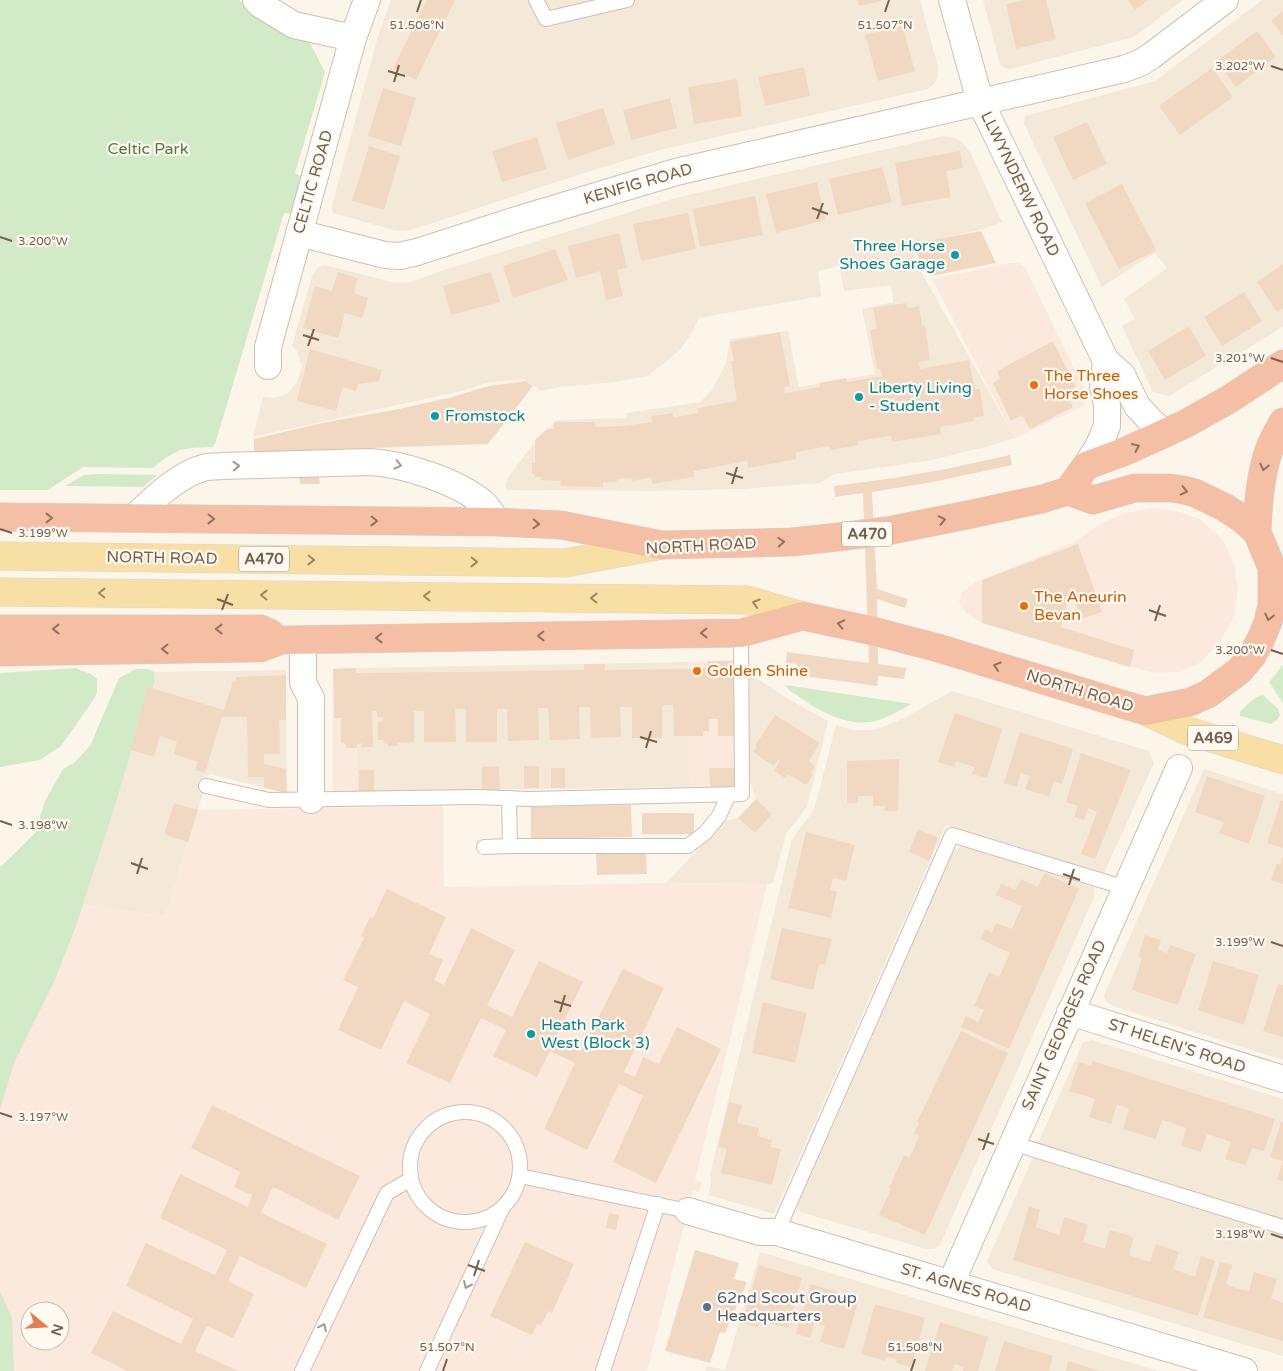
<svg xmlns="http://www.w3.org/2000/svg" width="1283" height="1371" font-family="'Varela Round',sans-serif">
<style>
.residential{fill:#f4e9d9}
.commercial{fill:#fce9de;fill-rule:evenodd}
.green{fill:#d3eac8}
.building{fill:#f1d8c2}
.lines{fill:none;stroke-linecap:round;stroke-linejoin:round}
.lane-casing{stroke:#cebfb0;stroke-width:16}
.street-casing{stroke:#cebfb0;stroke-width:28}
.primary-casing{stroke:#dcd5d1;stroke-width:29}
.highway-casing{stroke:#dcd5d1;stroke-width:29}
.lane{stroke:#fff;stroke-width:14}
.street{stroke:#fff;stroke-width:26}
.primary{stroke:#f8dfa5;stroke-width:28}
.highway{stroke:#f4bfa4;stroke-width:28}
.oneway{stroke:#90725f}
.oneway2{stroke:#a7978c}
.oneway3{stroke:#9e8568}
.ticks{fill:none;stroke:#775f4e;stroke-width:2}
.culture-dot{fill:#0f9aa8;stroke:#fefaf1;stroke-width:2}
.food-dot{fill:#e8710a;stroke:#fefaf1;stroke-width:2}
.service-dot{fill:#5c6f8a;stroke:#fefaf1;stroke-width:2}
.labels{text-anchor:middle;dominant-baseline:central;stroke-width:4.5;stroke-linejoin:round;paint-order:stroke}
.shield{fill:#fefaf1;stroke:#a08e7f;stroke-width:1}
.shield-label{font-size:15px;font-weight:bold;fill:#775f4e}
.park-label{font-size:16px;fill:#527c45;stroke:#fefaf1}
.street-label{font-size:16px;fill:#775f4e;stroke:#fefaf1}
.culture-label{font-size:16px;fill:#0d838f;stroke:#fefaf1;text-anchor:start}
.food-label{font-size:16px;fill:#c56008;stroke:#fefaf1;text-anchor:start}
.service-label{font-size:16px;fill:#4e5e75;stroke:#fefaf1;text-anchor:start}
.ticks-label{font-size:12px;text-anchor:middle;fill:#775f4e;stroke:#fefaf1;stroke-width:4.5;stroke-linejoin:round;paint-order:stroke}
</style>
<rect width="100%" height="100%" fill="#fcf6ea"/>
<g class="residential">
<polygon points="391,0 920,0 938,66 938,77 934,84 928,89 660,150 578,175 411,230 397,231 333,213 332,205 378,36"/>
<polygon points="983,0 1183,0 1134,37 1010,69 1004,68 1000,64"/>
<polygon points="1262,0 1283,0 1283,327 1169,396 1153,392 1122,326 1135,319 1124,299 1167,268 1155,253 1102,287 1024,124 1025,116 1155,81"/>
<polygon points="943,136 953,137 962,142 970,152 1002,222 984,229 913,245 914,259 1015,438 986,447 927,461 835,474 819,483 742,489 655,491 508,490 505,486 509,476 530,448 557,420 627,418 626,413 700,402 712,390 726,364 730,339 788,331 799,387 875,374 862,309 893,302 891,285 844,291 839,266 818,271 821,296 699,318 692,333 680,350 648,376 616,382 561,387 541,391 524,379 486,383 466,390 253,437 263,397 273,398 287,394 297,382 302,365 297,351 292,346 312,276 318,267 325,265 396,283 410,282 447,269 675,198"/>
<polygon points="688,662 689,787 357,791 356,668"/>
<polygon points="286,670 287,793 209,774 165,916 71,903 145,672"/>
<polygon points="750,674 785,697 828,721 807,807 786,834 773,883 767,884 666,883 725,821 738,818 756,799 749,779 748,710"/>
<polygon points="952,691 1149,751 1154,763 1104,873 946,825 774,1214 708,1195 711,1183 710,1174 792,839 814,810 836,725 853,730 872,730 880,728 904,718"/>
<polygon points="1204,769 1283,794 1283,1060 1113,1006 1106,1002 1104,995"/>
<polygon points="965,845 1093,887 1095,895 940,1245 934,1249 926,1249 800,1212 797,1207 953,851"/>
<polygon points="1092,1040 1283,1099 1283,1221 1038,1143 1083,1042"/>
<polygon points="1033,1157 1283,1235 1283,1356 992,1269 987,1261"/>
<polygon points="760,1252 1036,1334 1158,1371 705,1371 707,1366 725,1370"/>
</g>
<g class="commercial">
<polygon points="1009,263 1018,263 1025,267 1088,397 1084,406 1015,438 932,279"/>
<polygon points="1153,508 1178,511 1201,520 1223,540 1234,563 1238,591 1234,617 1218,645 1198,664 1178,672 1156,673 1130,667 982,623 966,613 959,602 962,593 974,583 1074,542 1103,522 1125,513"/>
<polygon points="735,660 735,786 689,787 688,662"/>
<polygon points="356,668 357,791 333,792 333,669"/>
<path d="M443,806L444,887L666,883L767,884L735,1019L695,1180L702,1182L699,1192L693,1191L692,1194L647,1371H0V1068L71,903L165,916L198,810ZM30,1311H60V1341H30Z"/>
</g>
<g class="green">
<polygon points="0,0 239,0 264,19 310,43 325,72 295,173 300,176 306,182 294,214 284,213 216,441 213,447 192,448 180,450 167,457 153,468 83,467 48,490 0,490"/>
<polygon points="100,474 157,475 143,487 65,486 84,475"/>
<polygon points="1283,665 1283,703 1269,682"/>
<polygon points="75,668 91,674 97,679 97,692 94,699 61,746 40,760 0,767 0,673"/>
<polygon points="136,669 148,669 154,672 155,682 150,692 135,738 116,802 76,926 54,982 15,1061 0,1109 0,867 10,858 35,833 45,801 63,769 75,762 90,746 119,678"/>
<path d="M785,685L912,704C900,710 889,717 876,721C843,728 815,708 789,690Z"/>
<path d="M1263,695L1278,709L1280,715L1277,720L1271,724L1240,716V712C1246,706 1254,696 1263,695Z"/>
<polygon points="0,1291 12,1318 14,1371 0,1371"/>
</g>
<g class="building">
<polygon points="427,0 455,0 416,80 393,68"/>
<polygon points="858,0 882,0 882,1 859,6"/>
<polygon points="1024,0 1046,0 1056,39 1016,49 1006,4"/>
<polygon points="1128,0 1148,0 1135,10"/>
<polygon points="1283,11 1283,36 1271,21"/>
<polygon points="902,25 915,71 878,81 865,35"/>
<polygon points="1257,31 1276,57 1236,87 1217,61"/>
<polygon points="804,67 810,96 765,106 758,77"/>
<polygon points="1212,68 1233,97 1180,135 1159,106"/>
<polygon points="737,79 742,116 694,124 688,87"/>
<polygon points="383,88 416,98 401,146 368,136"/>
<polygon points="670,98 677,128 631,140 623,110"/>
<polygon points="603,108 615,144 568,160 556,123"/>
<polygon points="1087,122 1107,164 1073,180 1053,137"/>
<polygon points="537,137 547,169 502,182 492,151"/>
<polygon points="369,146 400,156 384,210 352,201"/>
<polygon points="960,151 963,168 946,171 951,197 902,206 895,163"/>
<polygon points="882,167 892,202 838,215 829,179"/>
<polygon points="817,182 825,220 776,233 766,194"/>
<polygon points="1122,184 1156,250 1119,269 1085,203"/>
<polygon points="755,196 763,235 700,247 693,209"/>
<polygon points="688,213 696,249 641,261 633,224"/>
<polygon points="981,231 996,263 931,276 918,257 916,243"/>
<polygon points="619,233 627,268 617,270 623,296 606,300 600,271 576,278 568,246"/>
<polygon points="555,249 568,280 513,298 503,266"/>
<polygon points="1283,264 1283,308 1277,312 1257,282"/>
<polygon points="338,272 358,278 354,293 368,298 362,318 345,313 338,338 303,328 315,286 332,291"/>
<polygon points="491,272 500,302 451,315 443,286"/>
<polygon points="1244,292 1262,321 1222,346 1204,317"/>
<polygon points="906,303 907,308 919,306 922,326 925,325 930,360 919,362 920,369 969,360 975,389 980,389 984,416 973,418 974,421 940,427 941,434 892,442 891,436 858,441 858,445 831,450 830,446 796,452 796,459 748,468 747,461 694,471 694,477 652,484 651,477 633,481 632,478 617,479 617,482 603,482 603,487 560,486 561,481 541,480 541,477 534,477 535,474 532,474 532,463 535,463 535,440 547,429 554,429 554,422 595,422 595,427 624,426 652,422 651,416 673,413 673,418 698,413 698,408 737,401 731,361 734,361 730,342 780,332 790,386 784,387 785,393 820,387 819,383 846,378 847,382 882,376 880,369 877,369 870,330 877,329 873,308"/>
<polygon points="1189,326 1206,356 1165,380 1148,351"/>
<polygon points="1053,341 1076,387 1065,392 1073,407 1030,429 1022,415 1011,421 993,383 1000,378 997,371"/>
<polygon points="310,349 382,370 379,381 358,384 356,391 343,387 336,411 297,401"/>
<polygon points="526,381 533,386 488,444 254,452 254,439 322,423 399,409 452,397 489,386"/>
<polygon points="1010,455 1012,465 933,482 872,492 877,589 908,599 905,608 877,599 878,664 906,668 904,679 878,676 877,686 796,675 797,664 786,663 787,652 869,663 863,493 835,497 834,486 894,478 946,469"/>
<polygon points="299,477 319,477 320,484 300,484"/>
<polygon points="1078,544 1102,612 1081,619 1074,599 1068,601 1061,627 1134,650 1130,667 982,623 982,580"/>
<polygon points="707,661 733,661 734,736 718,736 718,719 709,719 709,731 703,731 703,736 674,736 673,705 667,705 662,706 662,738 632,738 632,707 620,707 621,737 591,738 590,707 579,707 580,739 550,740 548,708 538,708 539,740 508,741 507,709 497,709 497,742 466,742 466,709 455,709 456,742 424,742 424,711 414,711 414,742 398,743 398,746 388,746 388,744 383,743 383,740 378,740 378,722 383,721 382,717 377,717 377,711 372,711 373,747 362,747 362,743 357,744 357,748 346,748 346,744 341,743 341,718 334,718 333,669 356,668 356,673 460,672 584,670 584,664 605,664 605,670 688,669 708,668"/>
<polygon points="286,675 286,720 279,720 280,754 264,754 264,764 286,769 287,793 264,788 264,777 248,777 247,717 222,717 205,773 195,770 198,762 174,754 177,742 160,736 154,757 131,750 134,742 132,742 148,687 224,710 233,681 236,682 236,677"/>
<polygon points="955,713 1002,729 987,778 972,774 975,767 956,761 954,767 938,762"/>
<polygon points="775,715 820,743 809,761 815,766 811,773 813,775 806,785 787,774 785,778 774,771 780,761 778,760 774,766 753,752 757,747 755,746"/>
<polygon points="1020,732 1073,749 1062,784 1054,781 1049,797 1025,789 1030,776 1021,773 1017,787 1004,783"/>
<polygon points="1081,753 1131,770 1095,859 1081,854 1097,812 1088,808 1084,820 1074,817 1078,806 1066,802"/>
<polygon points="899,759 898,811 885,811 885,806 873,806 873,796 858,796 858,803 847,803 847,761"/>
<polygon points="499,766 500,790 482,790 482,767"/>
<rect x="524" y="766" width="15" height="22"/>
<rect x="551" y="768" width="14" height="20"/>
<polygon points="709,768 735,768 735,786 710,787"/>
<rect x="359" y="770" width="15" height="22"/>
<polygon points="1207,776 1265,796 1249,844 1219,833 1224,822 1195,812"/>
<polygon points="756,799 772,814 755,833 738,818"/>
<polygon points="1281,800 1283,801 1283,848 1267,843"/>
<polygon points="174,803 198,810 188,842 164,834"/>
<polygon points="631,805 632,837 531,839 531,807"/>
<rect x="642" y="813" width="52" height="21"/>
<polygon points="918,829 938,838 929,861 909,852"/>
<polygon points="806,832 855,845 846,881 833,878 830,890 837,892 831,918 788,908"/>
<polygon points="646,852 647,874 597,875 596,853"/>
<polygon points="1283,857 1283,884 1271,880 1277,863 1280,865"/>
<polygon points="1044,873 1079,889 1009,1049 961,1027 966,1016 978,1022 984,1010 974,1006 989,972 999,977 1010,953 980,939 985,929 992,932 996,923 1012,929 1022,906 996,895 1001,884 1016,890 1021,879 1038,887"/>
<polygon points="387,889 446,917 429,954 443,960 434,980 444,985 471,928 515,950 487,1005 512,1017 539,961 583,982 556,1038 581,1051 623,969 664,988 624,1072 635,1077 643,1057 659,1064 677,1027 721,1049 656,1183 613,1162 643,1096 619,1084 587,1150 544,1129 575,1063 550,1051 537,1077 493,1056 506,1030 481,1018 450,1083 406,1063 430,1014 404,1001 381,1050 338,1030 358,987 343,980 364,938 361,936 370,917 373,918"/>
<polygon points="782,928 832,939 825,965 819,964 813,990 770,979"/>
<polygon points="1145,935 1161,940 1158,950 1167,953 1170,945 1196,954 1178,1005 1132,990 1142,958 1138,957"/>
<polygon points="1213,961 1259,975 1244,1025 1198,1010"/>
<polygon points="1278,984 1283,985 1283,1037 1263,1031"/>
<polygon points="763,1002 807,1013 795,1063 752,1053"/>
<polygon points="961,1031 1008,1053 925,1235 879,1215 891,1189 889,1188 904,1155 909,1158 915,1146 919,1136 914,1133 919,1123 917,1122"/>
<polygon points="1093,1061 1275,1119 1264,1151 1252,1148 1246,1165 1225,1159 1231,1142 1207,1134 1201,1152 1181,1146 1186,1128 1162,1120 1156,1139 1123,1129 1129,1109 1117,1105 1111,1124 1089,1117 1095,1099 1069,1091 1079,1062 1091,1066"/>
<polygon points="729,1102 742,1105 737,1123 759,1128 757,1136 772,1140 770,1147 781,1149 772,1185 721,1173 727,1149 718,1147"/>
<polygon points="212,1105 360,1176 338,1220 273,1187 261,1213 327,1244 306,1288 240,1256 228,1281 254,1294 233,1338 207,1326 195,1351 238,1371 128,1371 91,1353 113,1311 181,1344 193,1319 126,1286 146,1243 215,1275 227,1250 160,1218 180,1174 248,1207 252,1195 234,1187 240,1172 191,1148"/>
<polygon points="1281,1122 1283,1122 1283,1161 1270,1157"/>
<polygon points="1283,1161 1283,1181 1277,1179"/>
<polygon points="1029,1206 1040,1210 1036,1227 1059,1235 1064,1217 1088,1225 1083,1242 1105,1249 1110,1230 1134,1237 1129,1255 1150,1262 1156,1244 1179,1252 1173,1269 1195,1277 1201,1256 1215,1261 1198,1316 1013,1260"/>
<polygon points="609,1213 619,1215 616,1230 606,1228"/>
<polygon points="525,1242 574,1264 552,1313 548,1311 541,1326 537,1324 532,1335 490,1316"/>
<polygon points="695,1250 739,1263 734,1279 747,1282 725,1333 720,1332 710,1363 665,1351"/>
<polygon points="1220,1262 1232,1265 1226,1284 1238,1289 1249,1291 1254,1272 1277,1279 1271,1298 1283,1303 1283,1341 1203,1317"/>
<polygon points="759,1265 802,1278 788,1328 760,1320 758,1327 742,1323"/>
<polygon points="811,1284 859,1299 844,1349 820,1342 825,1326 814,1323 810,1338 796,1334"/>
<polygon points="875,1304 925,1318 911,1367 896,1363 897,1359 886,1357 885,1361 861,1354"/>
<polygon points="940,1322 988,1337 978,1371 963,1371 964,1367 955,1364 952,1371 925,1371"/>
<polygon points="1004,1341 1053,1356 1049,1371 995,1371"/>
<polygon points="1068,1361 1100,1371 1066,1371"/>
</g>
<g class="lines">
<g class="lane-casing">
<g id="lane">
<polyline points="536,0 546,19 627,0"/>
<polyline points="206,786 269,800 476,797 529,799 742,794 741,633"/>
<polyline points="509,798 510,846"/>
<polyline points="484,847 510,846 688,846 705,833 719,816 729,794"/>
<circle cx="465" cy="1167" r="55"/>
<polyline points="1012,1143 1283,1227"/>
<polyline points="520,1176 688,1211"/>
<polyline points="777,1232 952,835 1126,888"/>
<polyline points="302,1371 387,1193 411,1179"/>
<polyline points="427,1371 502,1209"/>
<polyline points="603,1371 658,1204"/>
</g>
</g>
<g class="street-casing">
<g id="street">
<polyline points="256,0 261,5 294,25 353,38"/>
<polyline points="952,0 980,101 1106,361 1122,375 1137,406 1151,421 1165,434"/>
<polyline points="299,233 385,255 400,256 417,252 516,220 676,172 1124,69 1140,63 1151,56 1225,0"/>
<polyline points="268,366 268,347 353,38 367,0"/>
<polyline points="1086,466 1099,445 1107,426 1107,405 1103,386 1106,361"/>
<path d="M134,518C152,500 178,475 203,468C209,466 216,467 222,466L370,462C404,464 457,481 483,503C489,508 493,516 497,522"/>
<polyline points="303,640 303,683 311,698 311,800"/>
<polyline points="1070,1012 1283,1079"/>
<polyline points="688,1211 760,1232 777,1232 1244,1371"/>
<polyline points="951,1283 1179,768"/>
</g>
</g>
<g class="primary-casing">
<g id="primary">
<polyline points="0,556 565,563 662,545"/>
<polyline points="0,592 747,600 803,616"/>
<polyline points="1145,711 1185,730 1283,760"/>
</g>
</g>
<g class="highway-casing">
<g id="highway">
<polyline points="1068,491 1086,466 1126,451 1185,424 1228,400 1283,364"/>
<polyline points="0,517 497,522 561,525 662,545 792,542 838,537 887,531 967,515 1042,499 1068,491 1093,500 1135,488 1170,488 1184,490 1195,493 1224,507 1241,518 1257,532 1272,568 1272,605 1268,622 1261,639 1252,656 1239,671 1208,694 1190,702 1145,711 938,648 873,631 803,616 741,633 282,640 261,648 0,652"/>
<path d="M1257,532C1258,505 1260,476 1269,450C1272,441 1278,431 1283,422"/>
<polyline points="0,629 261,629 270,633"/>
</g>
</g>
<use href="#lane" class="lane"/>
<use href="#street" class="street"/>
<use href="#primary" class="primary"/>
<use href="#highway" class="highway"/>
</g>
<defs><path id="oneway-chevron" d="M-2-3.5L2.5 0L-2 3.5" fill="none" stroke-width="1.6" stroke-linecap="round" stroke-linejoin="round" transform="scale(1.25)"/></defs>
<g class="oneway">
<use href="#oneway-chevron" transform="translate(1136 447) rotate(-24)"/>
<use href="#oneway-chevron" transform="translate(1264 467) rotate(102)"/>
<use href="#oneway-chevron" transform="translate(1184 491) rotate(13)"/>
<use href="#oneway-chevron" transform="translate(49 518)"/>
<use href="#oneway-chevron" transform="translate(211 519) rotate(1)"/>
<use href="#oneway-chevron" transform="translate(942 520) rotate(-11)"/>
<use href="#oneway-chevron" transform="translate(374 521) rotate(1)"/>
<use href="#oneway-chevron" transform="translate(536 524) rotate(2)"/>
<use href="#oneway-chevron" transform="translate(781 542) rotate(-3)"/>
<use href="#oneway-chevron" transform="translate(1269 617) rotate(103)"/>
<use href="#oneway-chevron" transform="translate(841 624) rotate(-168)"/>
<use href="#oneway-chevron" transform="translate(56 629) rotate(-180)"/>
<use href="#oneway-chevron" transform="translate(219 629) rotate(180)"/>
<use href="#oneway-chevron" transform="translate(704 633) rotate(179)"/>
<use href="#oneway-chevron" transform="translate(541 636) rotate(179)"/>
<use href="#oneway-chevron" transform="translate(379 638) rotate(179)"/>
<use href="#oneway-chevron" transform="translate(165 649) rotate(179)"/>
<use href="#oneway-chevron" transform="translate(997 666) rotate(-163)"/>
</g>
<g class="oneway2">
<use href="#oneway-chevron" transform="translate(398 465) rotate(13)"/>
<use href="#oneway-chevron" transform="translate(236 466) rotate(-2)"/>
<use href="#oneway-chevron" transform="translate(467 1285) rotate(114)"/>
<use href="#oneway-chevron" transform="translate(323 1327) rotate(-64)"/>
</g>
<g class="oneway3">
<use href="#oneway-chevron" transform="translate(311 560) rotate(1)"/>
<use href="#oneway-chevron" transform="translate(474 562) rotate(1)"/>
<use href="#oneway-chevron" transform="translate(102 593) rotate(-179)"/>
<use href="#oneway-chevron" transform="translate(264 595) rotate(-179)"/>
<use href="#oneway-chevron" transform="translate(427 596) rotate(-179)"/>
<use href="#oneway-chevron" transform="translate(594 598) rotate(-179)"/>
<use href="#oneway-chevron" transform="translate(756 603) rotate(-164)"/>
</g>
<path class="ticks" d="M417,12L421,0M885,12L889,0M1271,66L1283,70M388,71L405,76M394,82L399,65M812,208L828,214M817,219L823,203M0,237L12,241M303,335L319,340M308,346L314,329M1271,358L1283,362M726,473L743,478M732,484L737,467M0,529L12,533M217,599L233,605M222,610L228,594M1149,610L1166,616M1155,621L1160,605M1271,650L1283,654M640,737L657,742M646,748L651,731M0,821L12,825M131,863L148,869M137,874L142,858M1063,874L1080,880M1069,885L1074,869M1271,942L1283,946M554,1001L571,1006M560,1012L565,995M0,1113L12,1117M978,1139L994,1144M983,1150L989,1133M1271,1234L1283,1238M468,1265L485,1271M474,1276L479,1260M443,1371L447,1359M911,1371L915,1359"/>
<g class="culture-dot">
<circle cx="955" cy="255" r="5"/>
<circle cx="859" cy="397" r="5"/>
<circle cx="435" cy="416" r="5"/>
<circle cx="531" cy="1034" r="5"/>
</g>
<g class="food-dot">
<circle cx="1034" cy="385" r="5"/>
<circle cx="1024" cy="606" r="5"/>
<circle cx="697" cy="671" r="5"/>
</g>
<circle class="service-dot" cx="707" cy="1307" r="5"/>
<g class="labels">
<g class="shield">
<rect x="842" y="521.5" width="50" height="25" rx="4"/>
<rect x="239" y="546.5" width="50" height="25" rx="4"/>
<rect x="1188" y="725.5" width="50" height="25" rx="4"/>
</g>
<g class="shield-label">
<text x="867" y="534">A470</text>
<text x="264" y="559">A470</text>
<text x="1213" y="738">A469</text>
</g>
<g class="park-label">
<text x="148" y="149">Celtic Park</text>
</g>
<g class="street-label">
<text transform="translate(313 182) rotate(-74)">CELTIC ROAD</text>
<text transform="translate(638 184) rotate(-16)">KENFIG ROAD</text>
<text transform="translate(1020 184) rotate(64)">LLWYNDERW ROAD</text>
<text transform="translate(701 546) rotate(-3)">NORTH ROAD</text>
<text transform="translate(162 558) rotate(1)">NORTH ROAD</text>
<text transform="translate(1080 691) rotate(17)">NORTH ROAD</text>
<text transform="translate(1064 1025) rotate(-66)">SAINT GEORGES ROAD</text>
<text transform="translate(1177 1046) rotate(18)">ST HELEN'S ROAD</text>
<text transform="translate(966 1288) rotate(17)">ST. AGNES ROAD</text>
</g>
<g class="culture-label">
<text x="945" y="246" text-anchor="end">Three Horse<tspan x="945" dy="18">Shoes Garage</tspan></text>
<text x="869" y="388">Liberty Living<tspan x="869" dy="18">- Student</tspan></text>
<text x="445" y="416">Fromstock</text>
<text x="541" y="1025">Heath Park<tspan x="541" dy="18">West (Block 3)</tspan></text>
</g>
<g class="food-label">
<text x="1044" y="376">The Three<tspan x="1044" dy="18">Horse Shoes</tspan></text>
<text x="1034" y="597">The Aneurin<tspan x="1034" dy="18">Bevan</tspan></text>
<text x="707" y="671">Golden Shine</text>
</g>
<g class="service-label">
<text x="717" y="1298">62nd Scout Group<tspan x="717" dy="18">Headquarters</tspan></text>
</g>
</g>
<g class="ticks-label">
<text x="417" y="29">51.506°N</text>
<text x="885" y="29">51.507°N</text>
<text x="1240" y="70">3.202°W</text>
<text x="43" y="245">3.200°W</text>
<text x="1240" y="362">3.201°W</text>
<text x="43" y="537">3.199°W</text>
<text x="1240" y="654">3.200°W</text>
<text x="43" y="829">3.198°W</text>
<text x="1240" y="946">3.199°W</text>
<text x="43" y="1121">3.197°W</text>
<text x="1240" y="1238">3.198°W</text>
<text x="447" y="1351">51.507°N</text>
<text x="915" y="1351">51.508°N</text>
</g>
<g transform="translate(45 1326) rotate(108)"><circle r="24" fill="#fefaf1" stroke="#c8bcb0"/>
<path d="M0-4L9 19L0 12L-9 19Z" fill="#e17e54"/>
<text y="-8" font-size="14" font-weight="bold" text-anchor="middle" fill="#775f4e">N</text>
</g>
</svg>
